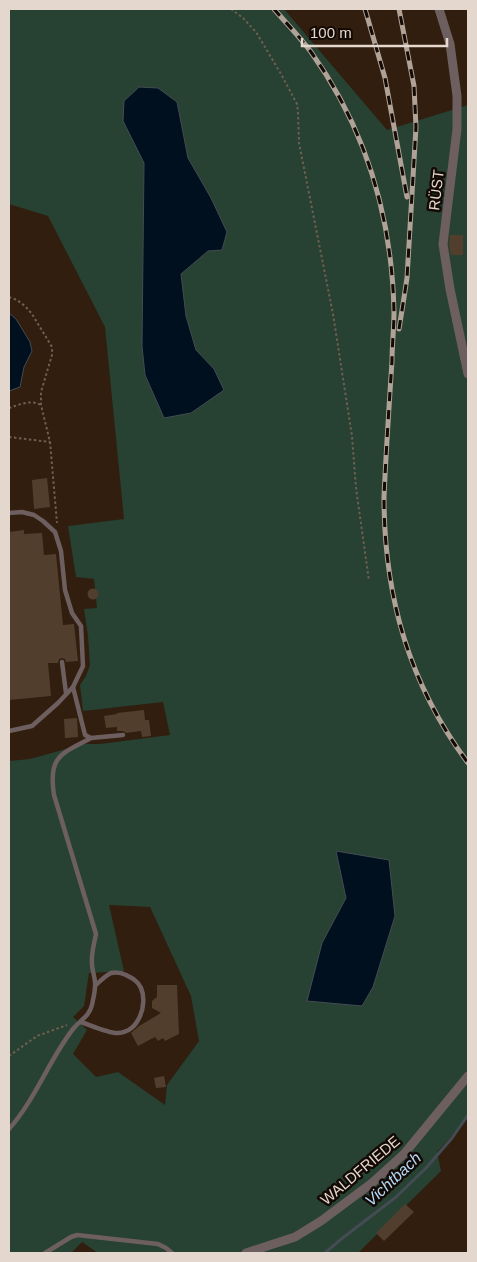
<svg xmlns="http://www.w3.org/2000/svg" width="477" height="1262" font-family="Helvetica,sans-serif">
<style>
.green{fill:#274132;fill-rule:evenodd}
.water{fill:#00101f;stroke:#444c53}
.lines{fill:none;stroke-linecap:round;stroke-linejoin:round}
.stream{stroke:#444c53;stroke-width:3}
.building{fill:#523e2c}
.path{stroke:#705f51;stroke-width:2;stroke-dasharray:2.5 2.5;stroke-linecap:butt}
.lane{stroke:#6d5f5f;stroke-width:4.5}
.street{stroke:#6d5f5f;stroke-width:9}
.rail-casing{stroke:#b0a296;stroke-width:5}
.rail{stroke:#130a05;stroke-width:3;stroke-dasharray:9;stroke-linecap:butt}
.labels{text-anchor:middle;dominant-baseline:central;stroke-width:5;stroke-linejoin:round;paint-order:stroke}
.street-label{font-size:15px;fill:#e4d7cd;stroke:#130a05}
.water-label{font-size:16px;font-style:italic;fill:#b4d8f7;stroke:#130a05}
</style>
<rect width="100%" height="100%" fill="#311e0e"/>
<path class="green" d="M9,9H284L387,130L468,105V1118L437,1152L441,1171L358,1253H98L82,1242L71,1253H9V761L30,759L84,744H100L170,735L163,702L83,711L80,685L86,676L90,665L88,636L84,609L97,608L94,579L76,577L68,526L124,519L105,327L48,216L9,204ZM177,102L188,158L211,198L208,251L181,274L186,316L196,350L214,369L165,418L145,375L142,346L144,163ZM337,851L395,916L373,987L362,1006L322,943L346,898ZM109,905L150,907L191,996L199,1041L167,1085L165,1105L118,1072L96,1077L73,1054L87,1030L73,1017L84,1006L89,973L124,971Z"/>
<g class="water">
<polygon points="139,87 158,88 177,102 188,158 211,198 227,232 222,250 208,251 181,274 186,316 196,350 214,369 224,390 191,413 164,418 145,375 142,346 144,163 123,121 124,101"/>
<polygon points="9,313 16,319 30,342 32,351 24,367 20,387 9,391"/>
<polygon points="336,851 389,860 395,916 373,987 362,1006 307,1001 322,943 346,898"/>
</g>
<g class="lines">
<polyline class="stream" points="325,1253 340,1240 396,1197 426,1168 452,1138 468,1115"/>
</g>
<g class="building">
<polygon points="450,235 463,235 463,255 451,255 449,245"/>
<polygon points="47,478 50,507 34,509 32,480"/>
<polygon points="24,530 24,534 42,533 44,555 56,554 63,625 74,624 78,661 66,662 65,659 62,658 59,659 58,663 48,663 51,696 9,700 9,532"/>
<circle cx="93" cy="594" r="5.5"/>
<polygon points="144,710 145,720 149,720 151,736 142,737 141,731 126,733 123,731 117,731 117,727 106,728 104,716 117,714 117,713"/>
<polygon points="77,718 78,737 65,738 64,719"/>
<polygon points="157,985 177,985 179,1034 165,1041 163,1038 158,1041 155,1037 138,1046 131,1033 139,1026 161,1013 152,1008 152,1001 157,997"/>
<polygon points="164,1076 166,1087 156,1088 154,1078"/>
<polygon points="405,1204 414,1212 384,1241 376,1233"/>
</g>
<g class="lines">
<g class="path">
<polyline points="231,9 243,18 256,32 281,74 297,104 298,112 299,143 333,314 352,436 356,488 369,581"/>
<polyline points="9,297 17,300 25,306 32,314 52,347 52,355 41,392 41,405 50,442 57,523"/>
<path d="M9,408C19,405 30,399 41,405"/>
<polyline points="9,437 50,442"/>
<polyline points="9,1056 37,1036 67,1025"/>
</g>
<g class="lane">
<polyline points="9,513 22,512 34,515 43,521 55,532 61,551 65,590 72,613 81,626 83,666 73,687 58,703 32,726 9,731"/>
<polyline points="62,662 66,693"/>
<polyline points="73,687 85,735 91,738 123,735"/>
<path d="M81,1022C90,1025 110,1034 118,1033C139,1032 148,1004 141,988C138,981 132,978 126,975C122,973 116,972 111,973C105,976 100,981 96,985"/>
<path d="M9,1129C35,1100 49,1060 73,1029C80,1020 89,1017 92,1005C93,999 95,993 95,986C96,979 92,971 92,964C91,954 94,944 96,934L54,795C48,756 61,754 91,738"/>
<polyline points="45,1253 71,1237 77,1235 158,1244 166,1248 172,1253"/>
</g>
<g class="street">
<polyline points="439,9 450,44 457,96 457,129 443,244 450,289 468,374"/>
<polyline points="246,1253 295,1237 321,1221 372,1183 404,1154 468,1076"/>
</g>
<g class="rail-casing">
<g id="rail">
<path d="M274,9C286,23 300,37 311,52C366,129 392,218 394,312C394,328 392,345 392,361C389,407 386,452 384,497C384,596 409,684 468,763"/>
<polyline points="365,9 385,78 407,197"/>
<polyline points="399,329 403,304 407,278 416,127 414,86 399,9"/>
</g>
</g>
<use href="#rail" class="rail"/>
</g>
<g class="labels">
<g class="street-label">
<text transform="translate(436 190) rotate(-83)">RÜST</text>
<text transform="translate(360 1170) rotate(-40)">WALDFRIEDE</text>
</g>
<g class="water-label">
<text transform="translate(393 1179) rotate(-43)">Vichtbach</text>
</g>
</g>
<rect width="477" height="1262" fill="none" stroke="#e4d7cd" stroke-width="20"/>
<path d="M302 38v8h145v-8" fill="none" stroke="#e4d7cd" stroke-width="2.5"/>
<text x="310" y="38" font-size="15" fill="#e4d7cd" stroke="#130a05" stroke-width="4" paint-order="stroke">100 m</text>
</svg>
